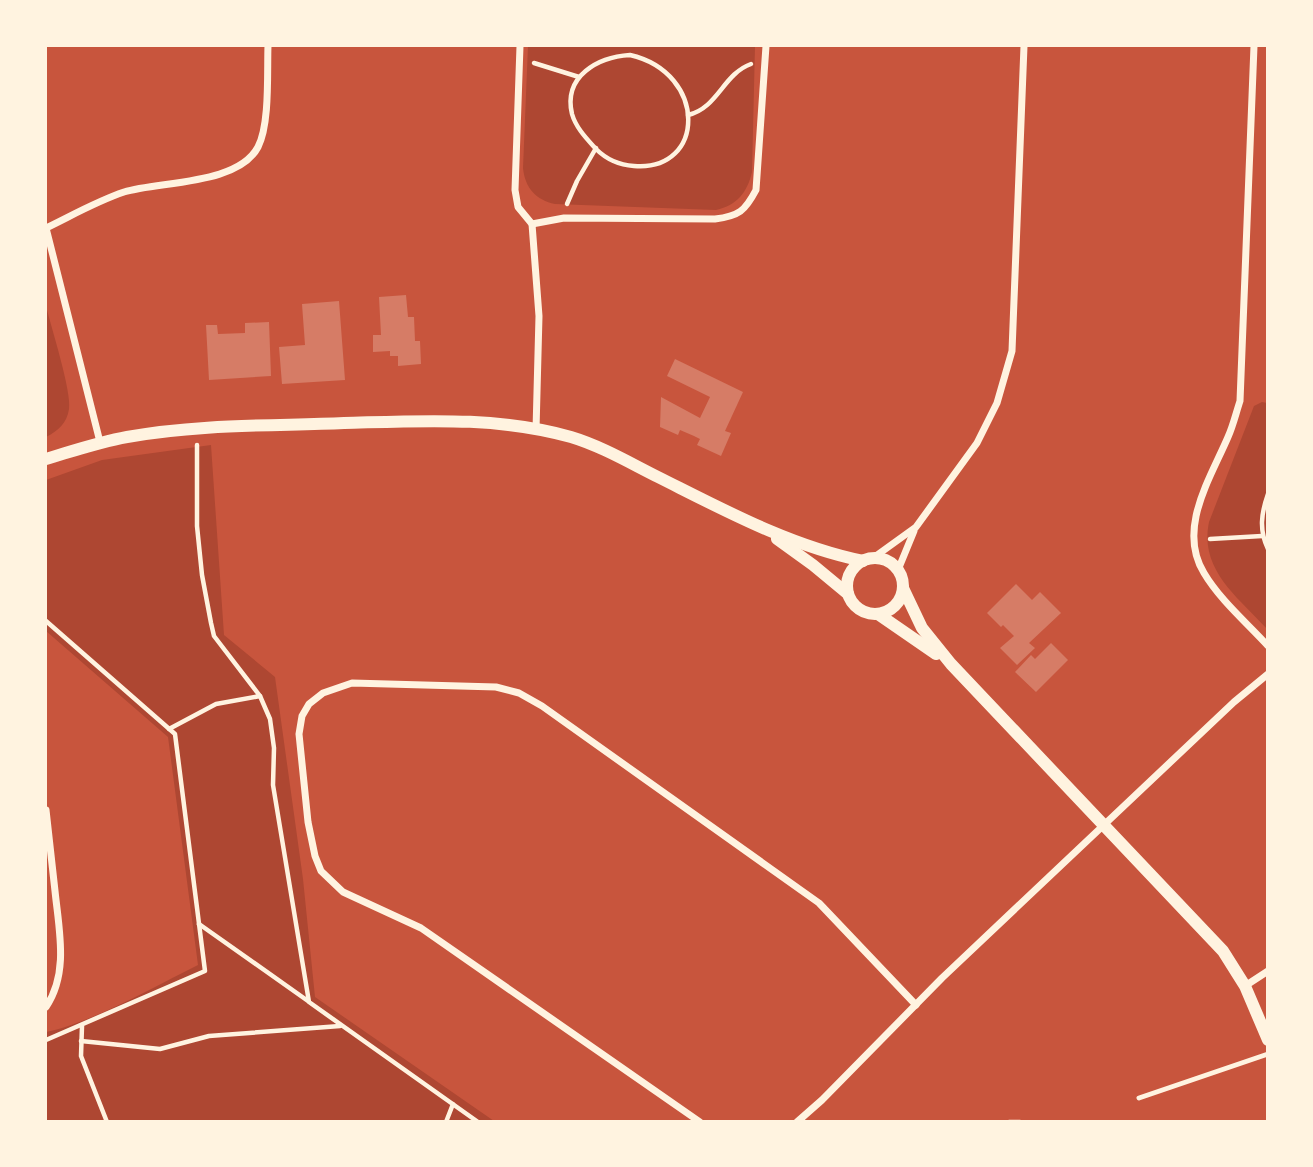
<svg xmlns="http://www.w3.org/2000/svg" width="1313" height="1167" font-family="Montserrat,sans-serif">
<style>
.green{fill:#ae4732}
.building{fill:#d67c66}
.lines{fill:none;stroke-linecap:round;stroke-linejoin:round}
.path{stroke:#fff3e0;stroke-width:4.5}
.service{stroke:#fff3e0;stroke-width:5}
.minor{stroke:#fff3e0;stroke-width:7}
.tertiary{stroke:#fff3e0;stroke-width:12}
</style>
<rect width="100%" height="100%" fill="#c8553d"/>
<g class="green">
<path d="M528,46H755L752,172C747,193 737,205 716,210L555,204C536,200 525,188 523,168Z"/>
<path d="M46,306C51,327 72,392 69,409C67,423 58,431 46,437Z"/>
<path d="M1262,402L1267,403V629C1238,597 1199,570 1209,522L1254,406Z"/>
<path d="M211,445L224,635L275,677L303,879L315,997L494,1121H46V1032C94,1022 153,987 198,965L168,737L46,631V480L102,460Z"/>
</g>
<g class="building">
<polygon points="406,295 408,317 414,317 415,341 420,341 421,364 398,366 398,356 390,356 390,351 373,352 373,335 381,335 379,297"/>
<polygon points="339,301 345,380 282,384 279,347 305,345 302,304"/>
<polygon points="269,322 271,376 209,380 206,325 217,325 218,334 245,333 245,323"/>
<polygon points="675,359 743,392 725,431 731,433 721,456 697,445 700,439 694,436 680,430 678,435 660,427 661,397 700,418 710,397 667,376"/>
<polygon points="1016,584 1032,600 1040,592 1061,613 1029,643 1035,648 1017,665 1000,648 1014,636 1003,625 1001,627 987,613"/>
<polygon points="1051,643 1068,660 1036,692 1015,672 1031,655 1035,659"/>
</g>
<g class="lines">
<g class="path">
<path d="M630,55C708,73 706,172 634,166C619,165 607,160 596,149C587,139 576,128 572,114C563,76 598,57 630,55Z"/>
<polyline points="534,63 579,77"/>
<path d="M688,115C718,108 723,74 751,64"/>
<polyline points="567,204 577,181 596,148"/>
<polyline points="197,445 197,526 202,575 211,623 214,636 260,696 270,719 274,748 273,785 309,1002 478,1122"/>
<path d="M1268,494C1261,514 1259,530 1268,549"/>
<polyline points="1210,539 1262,536"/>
<polyline points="46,621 175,734 205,971 46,1040"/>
<polyline points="169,729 216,704 260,696"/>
<polyline points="199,924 308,1001"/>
<polyline points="82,1026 81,1056 107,1122"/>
<polyline points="81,1041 160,1049 209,1036 340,1026"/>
<polyline points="446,1122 453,1104"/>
<polyline points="1009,1122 1020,1122"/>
</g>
<polyline class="service" points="1139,1098 1268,1054"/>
<g class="minor">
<polyline points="520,46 515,190 518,207 532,224 539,316 536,430"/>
<path d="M1254,46L1240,401C1236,413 1233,426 1228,437C1210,479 1177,529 1204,573C1220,600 1247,623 1268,646"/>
<path d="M532,224L564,218L715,219C739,216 745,211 756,190L766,46"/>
<path d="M100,442L46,228C71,216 97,201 124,192C161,181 238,185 258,147C270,124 267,72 268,46"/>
<polyline points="873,558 916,527 977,443 997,403 1012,351 1024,46"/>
<polyline points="898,570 914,531"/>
<path d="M46,810C49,837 52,864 55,891C59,930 69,973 46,1007"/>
<polyline points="1245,986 1268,971"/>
<polyline points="700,1122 421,928 343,892 321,871 315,856 308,822 299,734 302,716 309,704 323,693 352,683 496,687 519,693 542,706 819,903 916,1005"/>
<polyline points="797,1122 822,1100 942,978 1234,702 1268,674"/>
</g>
<g class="tertiary">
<path d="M46,459C73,451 99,442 127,437C198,424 272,426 344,423C420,421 497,416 571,437C601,446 630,463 658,477C724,510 790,546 863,561"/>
<polyline points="777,539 813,565 848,594"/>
<circle cx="875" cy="586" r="28"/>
<polyline points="903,588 922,628 951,664 1223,951 1245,986 1268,1040"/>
<polyline points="878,614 936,654"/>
</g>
</g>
<rect width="1313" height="1167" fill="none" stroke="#fff3e0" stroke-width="94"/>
</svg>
